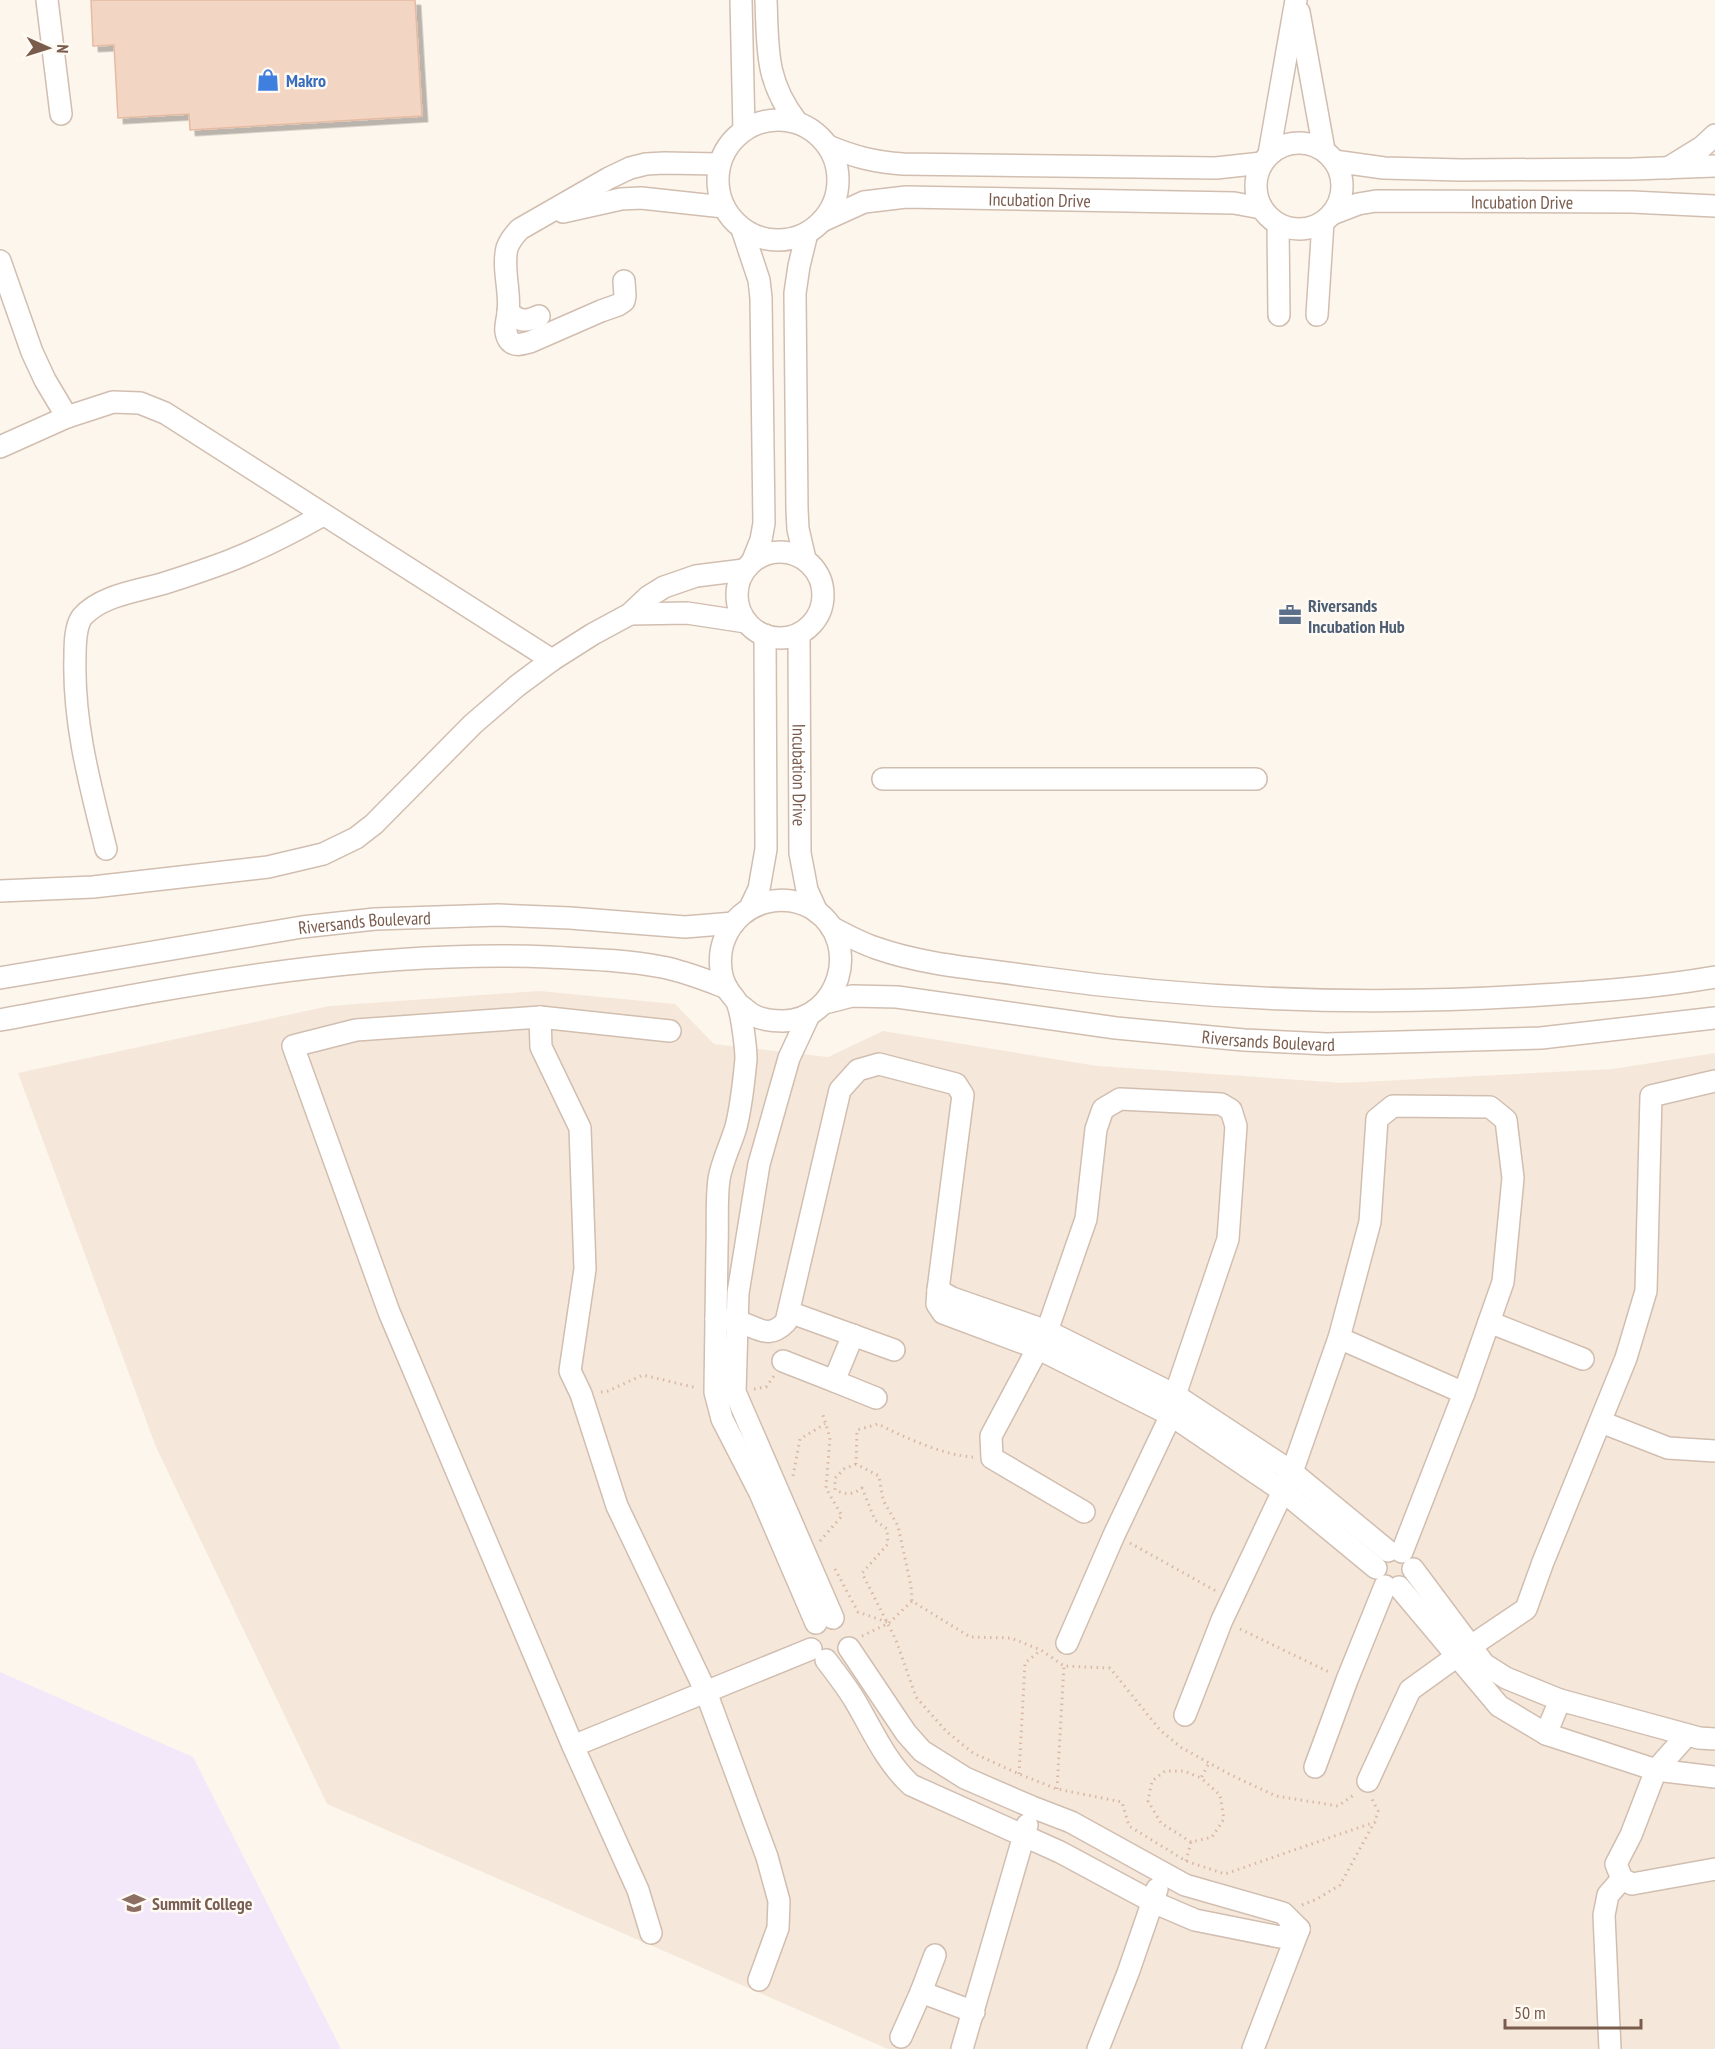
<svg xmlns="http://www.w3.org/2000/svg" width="1715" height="2049" font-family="'PT Sans Narrow',sans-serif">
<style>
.residential{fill:#f5e8da}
.education{fill:#f3e8fa}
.building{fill:#f3d5c3;stroke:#e6bba3;stroke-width:1.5;filter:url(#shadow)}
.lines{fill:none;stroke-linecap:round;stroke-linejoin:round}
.minor-casing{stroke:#d1beb0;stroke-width:24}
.path{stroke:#d9b8a5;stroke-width:3;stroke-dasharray:1.5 4.5;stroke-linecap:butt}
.minor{stroke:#fff;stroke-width:21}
.labels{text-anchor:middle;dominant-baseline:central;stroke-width:5;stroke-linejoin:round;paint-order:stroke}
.shop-label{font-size:18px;font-weight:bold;fill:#366cbe;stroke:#fffaf3;text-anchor:start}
.street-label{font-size:18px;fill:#7a5c4d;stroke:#fffaf3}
.service-label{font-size:18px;font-weight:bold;fill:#4e5e75;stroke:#fffaf3;text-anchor:start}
.education-label{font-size:18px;font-weight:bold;fill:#785e54;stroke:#fffaf3;text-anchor:start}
</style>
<defs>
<filter id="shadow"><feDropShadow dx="5.5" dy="5.5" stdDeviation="0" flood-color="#0004"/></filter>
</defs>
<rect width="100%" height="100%" fill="#fdf6ec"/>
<polygon class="residential" points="539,991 675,1004 714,1044 828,1057 883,1031 1097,1066 1343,1083 1612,1069 1715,1053 1715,2049 888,2049 327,1804 156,1447 18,1073 329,1006"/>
<polygon class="education" points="0,1672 193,1757 341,2049 0,2049"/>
<polygon class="building" points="91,0 415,0 422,116 190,130 189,114 118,118 114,45 93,46"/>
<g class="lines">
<g class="minor-casing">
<g id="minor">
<polyline points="47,0 61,114"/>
<polyline points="741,0 744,130"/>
<path d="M766,0C768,49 765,80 796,121"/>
<polyline points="1299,12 1324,150"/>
<circle cx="778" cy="180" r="60"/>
<circle cx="1299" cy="186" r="43"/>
<path d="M828,146C855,157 874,162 903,164L1216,168L1262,163"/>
<polyline points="1269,154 1296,0"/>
<polyline points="1334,161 1384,168 1461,170 1633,169 1715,166"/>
<polyline points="1668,168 1702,147 1715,135"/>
<polyline points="563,212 621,199 641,198 724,207"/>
<path id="s1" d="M1332,214L1358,204L1376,201L1632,202L1715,206"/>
<path id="s2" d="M822,221L864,202L906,197L1234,203L1261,208"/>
<polyline points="1278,224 1279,315"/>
<polyline points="742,229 759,280 761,298 764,523 761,540 753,560"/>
<polyline points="0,261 32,352 45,380 67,417"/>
<path d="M624,281L625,296L624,301L618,305L601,311L530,342C523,344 514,347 509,340C503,330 507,323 508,313C511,292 502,269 507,248C510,240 514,235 520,229L609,178L630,168L646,164L664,163L719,164"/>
<path d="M508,312C520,322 526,322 539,316"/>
<polyline points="1317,315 1323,222"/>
<polyline points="0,447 67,417 113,402 140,403 165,413 552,660"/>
<circle cx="780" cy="595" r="43"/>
<polyline points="805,559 798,529 797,509 795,293 799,266 807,233"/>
<polyline points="630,614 687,613 746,622"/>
<path id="s3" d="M799,634L800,853L807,890L817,912"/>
<polyline points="883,779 1256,779"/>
<path d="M106,849C90,785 73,723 75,657C75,645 75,627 82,617C101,595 139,591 165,583C187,576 208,569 229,561C262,548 293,532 323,515"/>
<polyline points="0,891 93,887 268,867 323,854 356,838 374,824 473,724 517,686 552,660 593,634 630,614 648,597 664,587 696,576 744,570"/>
<polyline points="750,908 759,889 766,849 765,635"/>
<path d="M831,927C846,935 861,943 876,948C927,966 984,969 1037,977C1200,1000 1362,1006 1526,996C1589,992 1652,988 1715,977"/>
<path id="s4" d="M0,978L302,927L375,919L498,915L570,918L685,927L734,923"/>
<path id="s5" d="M825,1003L852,996L897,997L1116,1028L1244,1040L1327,1044L1541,1038L1715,1018"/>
<path d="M738,1004C743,1007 748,1012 753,1015C762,1020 773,1021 783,1021C839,1020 862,944 816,911C785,889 739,902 725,938C718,954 719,976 728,990C731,995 737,1000 738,1005C742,1016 746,1048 746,1059C744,1080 741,1107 736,1127C731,1144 722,1161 719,1179C716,1200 718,1225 717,1247C716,1295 716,1344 715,1392L722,1419L760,1493L816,1623"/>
<polyline points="809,1015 789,1058 759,1164 738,1293 735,1392 833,1618"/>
<polyline points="540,1017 670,1031"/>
<path d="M0,1020C182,986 363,949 549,957C586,959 625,960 662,967C684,971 706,980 727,988"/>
<polyline points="938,1290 952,1298 1047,1331 1175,1395 1292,1472 1388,1551"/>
<polyline points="789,1312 894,1350"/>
<path d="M716,1319C724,1320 732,1320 739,1322C760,1328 768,1340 786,1322L840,1090L858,1070L879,1064L956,1084L963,1095L938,1290L937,1304L943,1313L1037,1348L1171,1415L1284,1492L1376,1568"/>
<polyline points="1489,1322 1583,1359"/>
<polyline points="853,1335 834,1381 876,1398"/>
<polyline points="1339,1338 1464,1393"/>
<polyline points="783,1361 834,1381"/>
<polyline points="1601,1422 1668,1448 1715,1451"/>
<polyline points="1413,1569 1484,1664 1506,1678 1560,1700 1699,1738 1715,1739"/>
<polyline points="1399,1587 1499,1706 1546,1734 1656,1770 1715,1777"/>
<polyline points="1067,1643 1114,1535 1171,1415 1175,1395 1228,1239 1236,1126 1231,1110 1221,1104 1120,1099 1103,1109 1096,1129 1086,1219 1047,1331 991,1436 992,1458 1084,1512"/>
<polyline points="849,1648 906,1733 922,1751 965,1778 1032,1807 1071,1822 1185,1885 1283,1913 1299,1929"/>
<path d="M826,1660C836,1673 846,1686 854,1699C872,1729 885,1761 911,1785L1060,1852L1153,1902L1195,1920L1280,1937L1299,1929"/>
<polyline points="1185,1715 1222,1620 1292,1472 1339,1338 1370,1222 1377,1119 1393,1106 1490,1107 1506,1120 1513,1178 1503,1282 1464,1393 1402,1552"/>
<polyline points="1546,1734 1560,1700"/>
<polyline points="1687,1735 1656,1770 1631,1835 1616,1864 1622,1879 1632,1884 1715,1869"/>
<polyline points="573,1746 811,1649"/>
<polyline points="1315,1767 1347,1680 1385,1586"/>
<polyline points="1368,1781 1410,1690 1471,1646 1526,1609 1543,1562 1626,1358 1646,1291 1651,1096 1715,1081"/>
<polyline points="651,1933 638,1890 573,1746 389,1312 293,1046 356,1030 540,1017 541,1047 580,1128 585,1269 570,1371 581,1394 617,1506 706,1692 767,1857 779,1901 778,1928 759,1980"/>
<polyline points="935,1955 921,1992 974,2012"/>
<polyline points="901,2037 921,1992"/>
<polyline points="962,2049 1027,1825"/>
<polyline points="1098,2049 1128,1973 1157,1889"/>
<polyline points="1253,2049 1299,1929"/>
<polyline points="1610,2049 1604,1915 1608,1895 1622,1879"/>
</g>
</g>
<g class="path">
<polyline points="754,1389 766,1387 774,1376"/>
<polyline points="601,1392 608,1391 643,1375 697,1388"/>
<path d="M973,1457C946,1456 903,1437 878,1424L857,1430L856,1464L879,1476L883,1500L898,1526L911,1586L912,1601L970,1637L1011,1638L1041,1650L1064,1666L1110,1668L1160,1730L1182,1748L1231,1775L1276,1796L1338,1806L1355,1794"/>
<path d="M856,1464L844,1469L835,1478V1490C846,1495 853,1495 862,1488L875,1520L887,1529L888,1544L862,1573L896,1640L916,1697L946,1731L973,1753L1019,1774L1057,1789L1122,1802L1129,1826L1186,1861L1225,1874L1375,1822L1378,1811L1372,1799"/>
<polyline points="793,1476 800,1439 825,1424"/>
<polyline points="820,1541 842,1516 826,1488 830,1438 822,1412"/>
<polyline points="1130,1543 1216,1591"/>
<polyline points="835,1569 858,1612 887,1622"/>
<polyline points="1240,1629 1329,1672"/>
<polyline points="862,1636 889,1623 912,1601"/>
<polyline points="1019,1774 1025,1663 1041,1650"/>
<polyline points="1057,1789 1064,1665"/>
<polyline points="1191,1842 1161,1823 1148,1801 1152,1781 1165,1771 1184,1771 1201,1778"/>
<polyline points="1186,1861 1191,1842 1212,1837 1224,1819 1220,1795 1201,1778 1209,1763"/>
<polyline points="1302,1905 1317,1899 1340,1885 1374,1823"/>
</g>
<use href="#minor" class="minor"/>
</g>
<defs>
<g id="shop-bare" transform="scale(1.8)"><path d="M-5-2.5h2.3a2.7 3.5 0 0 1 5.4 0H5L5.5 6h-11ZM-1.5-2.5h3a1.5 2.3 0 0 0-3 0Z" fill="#3f7fe0" stroke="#fffaf3" stroke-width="2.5" paint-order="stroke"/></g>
<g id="office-bare" transform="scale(1.8)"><path d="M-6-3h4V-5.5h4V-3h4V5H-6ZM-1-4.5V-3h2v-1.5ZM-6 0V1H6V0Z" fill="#5c6f8a" stroke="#fffaf3" stroke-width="2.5" paint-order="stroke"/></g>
<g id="school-bare" transform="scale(1.8)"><path d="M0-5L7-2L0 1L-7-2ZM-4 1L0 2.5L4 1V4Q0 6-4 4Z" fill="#8d6e63" stroke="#fffaf3" stroke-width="2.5" paint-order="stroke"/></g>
</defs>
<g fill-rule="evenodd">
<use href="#shop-bare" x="268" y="80"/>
<use href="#office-bare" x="1290" y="615"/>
<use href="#school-bare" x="134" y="1903"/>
</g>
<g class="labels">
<g class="shop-label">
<text x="286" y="80">Makro</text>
</g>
<g class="street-label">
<text stroke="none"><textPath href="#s2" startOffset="222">Incubation Drive</textPath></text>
<text stroke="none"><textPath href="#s1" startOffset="192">Incubation Drive</textPath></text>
<text stroke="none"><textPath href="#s3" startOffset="141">Incubation Drive</textPath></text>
<text stroke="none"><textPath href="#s4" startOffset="369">Riversands Boulevard</textPath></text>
<text stroke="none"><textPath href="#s5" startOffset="447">Riversands Boulevard</textPath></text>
</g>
<g class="service-label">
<text x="1308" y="605">Riversands<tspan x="1308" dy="21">Incubation Hub</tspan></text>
</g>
<g class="education-label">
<text x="152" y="1903">Summit College</text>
</g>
</g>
<g transform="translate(48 48) rotate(93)" stroke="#fffaf3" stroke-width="4.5" paint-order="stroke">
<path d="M0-4.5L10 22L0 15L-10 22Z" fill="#7a5c4d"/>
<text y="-9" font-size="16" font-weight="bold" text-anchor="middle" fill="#7a5c4d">N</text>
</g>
<path d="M1505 2019v9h136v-9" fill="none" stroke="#7a5c4d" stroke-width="3"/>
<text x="1514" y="2019" font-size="18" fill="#7a5c4d" stroke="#fffaf3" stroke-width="4.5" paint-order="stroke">50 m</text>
</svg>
